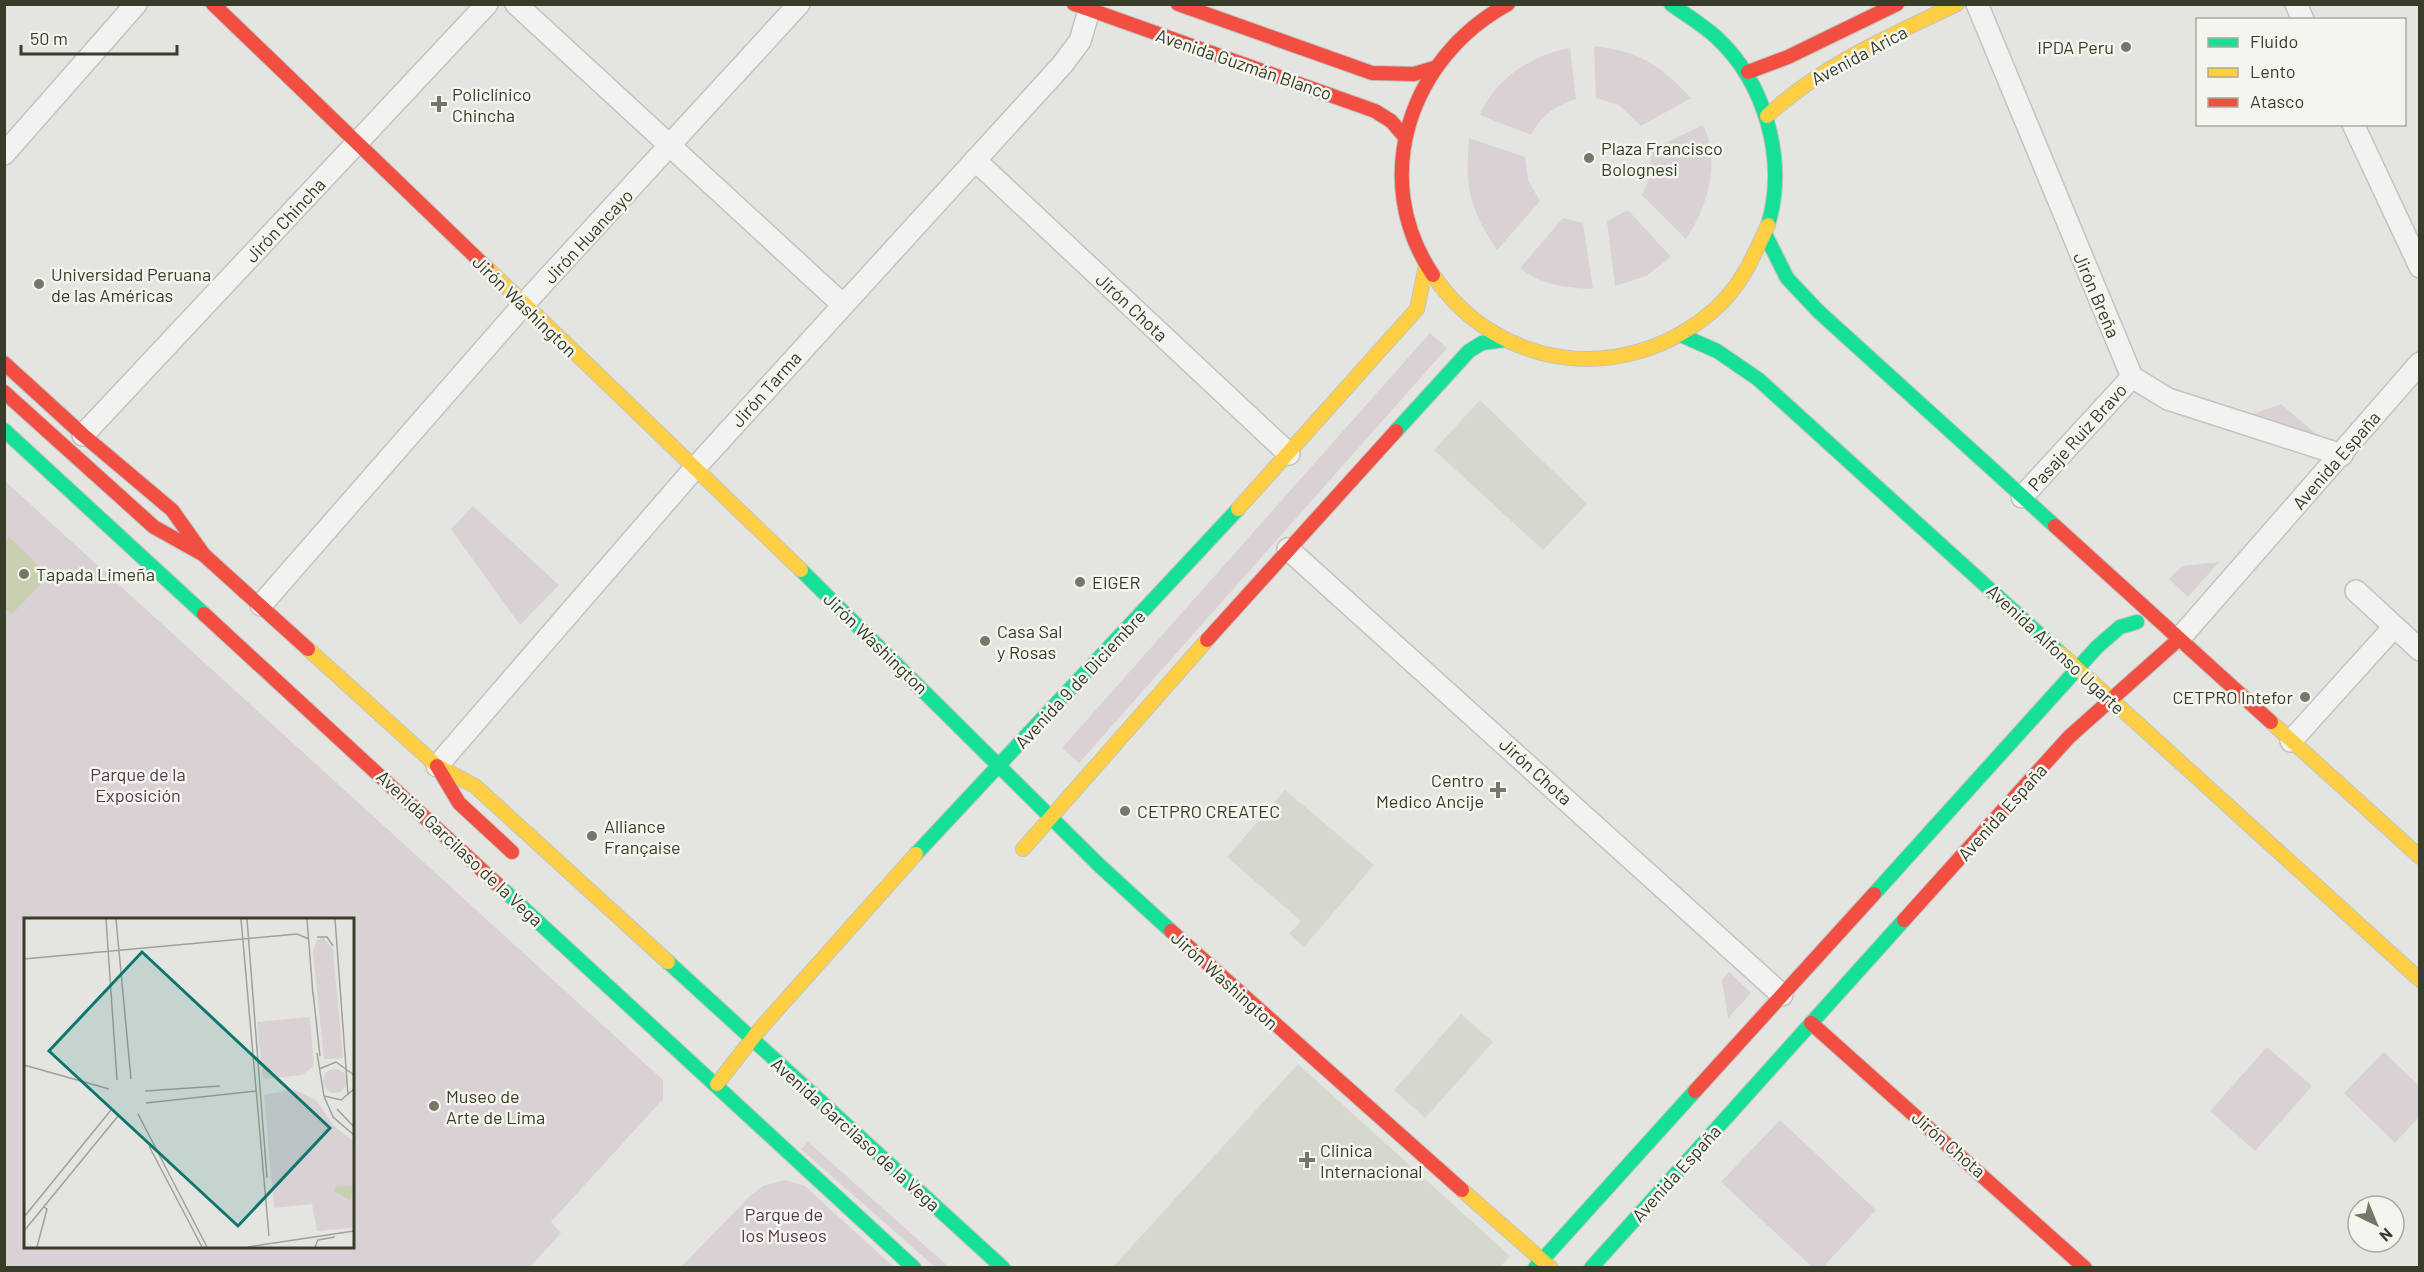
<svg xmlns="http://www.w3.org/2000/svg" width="2424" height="1272" font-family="Barlow,sans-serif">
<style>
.built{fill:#d5d8cf}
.green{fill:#dad1d4;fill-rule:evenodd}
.water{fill:#c9cfb1}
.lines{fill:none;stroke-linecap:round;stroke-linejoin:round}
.street-casing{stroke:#c2c3bf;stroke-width:24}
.fast-casing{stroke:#c2c3bf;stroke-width:16}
.slow-casing{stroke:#c2c3bf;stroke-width:16}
.jam-casing{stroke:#c2c3bf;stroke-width:16}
.street{stroke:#f2f2f0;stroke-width:21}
.fast{stroke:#16e098;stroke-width:14}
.slow{stroke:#ffcf43;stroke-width:14}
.jam{stroke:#f24e42;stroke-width:14}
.poi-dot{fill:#747869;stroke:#f3f5ee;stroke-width:2}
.labels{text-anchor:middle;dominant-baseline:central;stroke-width:5;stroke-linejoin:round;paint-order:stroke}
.poi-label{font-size:18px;fill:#373d29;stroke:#f3f5ee;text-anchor:start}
.street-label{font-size:18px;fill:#373d29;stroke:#f3f5ee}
.park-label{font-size:18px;fill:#583749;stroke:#f3f5ee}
.inset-road{fill:none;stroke:#9fa297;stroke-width:1.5}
.view{fill:#0f766e;fill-opacity:0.15;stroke:#0f766e;stroke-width:3}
.inset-edge{fill:none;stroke:#373d29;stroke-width:3}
</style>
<rect width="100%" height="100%" fill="#e4e5e1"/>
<g class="built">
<polygon points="1480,400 1587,504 1543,550 1434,450"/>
<polygon points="1285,790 1374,865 1304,947 1289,934 1301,921 1227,857"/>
<polygon points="1461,1014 1493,1042 1425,1118 1394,1090"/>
<polygon points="1298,1064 1510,1256 1499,1268 1112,1268"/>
</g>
<g class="green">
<path d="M1594,46C1642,52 1658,64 1691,98L1641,126L1619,105L1596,98Z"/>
<path d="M1570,48L1576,99C1554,106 1542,115 1531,135L1480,115C1495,78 1532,55 1570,48Z"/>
<path d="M1703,125C1721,162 1708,206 1686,239L1642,195L1650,176L1651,150Z"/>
<path d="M1469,138L1525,157L1528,180L1540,201L1497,250C1469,207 1465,190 1469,138Z"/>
<polygon points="1628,210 1671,257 1646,276 1615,286 1607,221"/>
<path d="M1563,218L1583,223L1593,289C1567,288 1541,285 1520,268Z"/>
<polygon points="1430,333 1447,348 1079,763 1062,748"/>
<polygon points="2281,404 2323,440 2242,418"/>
<path d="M5,481L663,1080V1099L551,1222L561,1233L530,1267H5ZM26,920H352V1246H26Z"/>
<polygon points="473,506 559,585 520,625 451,529"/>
<polygon points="2219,562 2188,597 2169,579 2182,566"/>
<polygon points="1729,972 1751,993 1728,1018 1722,980"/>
<polygon points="2267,1047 2312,1086 2255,1151 2210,1111"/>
<polygon points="2384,1052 2419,1086 2419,1117 2395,1143 2344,1093"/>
<polygon points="1780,1120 1876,1210 1823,1267 1812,1267 1721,1182"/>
<polygon points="808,1142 949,1267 935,1267 801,1149"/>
<polygon points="785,1180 805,1186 895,1268 680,1268 750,1196 763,1186"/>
</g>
<polygon class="water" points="9,537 49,576 12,614 4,608 5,542"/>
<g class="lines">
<g class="street-casing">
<g id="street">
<polyline points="516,4 842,304"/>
<polyline points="1977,4 2132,377 2168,399 2342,455"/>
<polyline points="2296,4 2303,20"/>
<polyline points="2353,124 2420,267"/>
<polyline points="4,154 136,4"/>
<polyline points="975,160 1289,454"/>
<polyline points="83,435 487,4"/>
<polyline points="2022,497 2132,377"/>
<polyline points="1288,549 1782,995"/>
<polyline points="2356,591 2420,650"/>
<polyline points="261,605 524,304 799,4"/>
<polyline points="2179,639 2420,363"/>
<polyline points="2291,741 2394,627"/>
<polyline points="437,766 694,469 1062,65 1080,41 1091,4"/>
</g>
</g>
<g class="fast-casing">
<g id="fast">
<path d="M1671,4C1686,15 1703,25 1716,37C1766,83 1787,161 1768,225"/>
<polyline points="1765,234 1787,278 1818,311 2055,526"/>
<polyline points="1681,335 1717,351 1758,379 2060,653"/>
<polyline points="4,430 204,614"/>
<polyline points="1396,431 1469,351 1482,343 1505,340"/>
<polyline points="801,570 1100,866 1171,931"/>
<polyline points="916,854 1238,509"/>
<polyline points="497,884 914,1268"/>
<polyline points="1874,894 2097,647 2120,627 2137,622"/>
<polyline points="668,962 1003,1268"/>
<polyline points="1535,1268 1695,1091"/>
<polyline points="1591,1268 1904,920"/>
</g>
</g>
<g class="slow-casing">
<g id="slow">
<path d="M1767,116C1822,65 1890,36 1957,4"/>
<polyline points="487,268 801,570"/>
<path d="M1433,275C1499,372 1627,387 1715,309C1741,286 1754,256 1768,225"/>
<polyline points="1238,509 1417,309 1426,266"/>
<polyline points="308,649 437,766 475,786 668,962"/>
<polyline points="2060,653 2420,980"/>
<polyline points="2271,722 2420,857"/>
<polyline points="1023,849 1207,640"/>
<polyline points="717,1084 760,1029 916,854"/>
<polyline points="1462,1190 1551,1268"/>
</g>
</g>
<g class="jam-casing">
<g id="jam">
<polyline points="213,4 487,268"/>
<polyline points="1074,4 1375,111 1391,121 1405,137"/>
<polyline points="1178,4 1372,73 1414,74 1434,68"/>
<polyline points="1748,72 1788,57 1897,4"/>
<path d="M1433,275C1368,179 1410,57 1508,4"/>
<polyline points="4,363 83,435 172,510 204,555"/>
<polyline points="4,392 154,527 204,555 308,649"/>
<polyline points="2055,526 2271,722"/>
<polyline points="204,614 497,884"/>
<polyline points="1207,640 1396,431"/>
<polyline points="437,766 459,803 512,852"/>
<polyline points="1904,920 2069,737 2179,639"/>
<polyline points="1171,931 1462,1190"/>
<polyline points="1811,1023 2085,1268"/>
<polyline points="1695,1091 1874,894"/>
</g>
</g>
<use href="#street" class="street"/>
<use href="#fast" class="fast"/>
<use href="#slow" class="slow"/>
<use href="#jam" class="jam"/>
</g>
<g class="poi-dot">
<circle cx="2126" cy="47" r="6"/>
<path d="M436 95h6v6h6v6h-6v6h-6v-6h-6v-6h6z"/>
<circle cx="1589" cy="158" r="6"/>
<circle cx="39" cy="284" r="6"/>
<circle cx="24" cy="574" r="6"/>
<circle cx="1080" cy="582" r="6"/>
<circle cx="985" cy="641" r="6"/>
<circle cx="2305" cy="697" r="6"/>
<path d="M1495 781h6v6h6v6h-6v6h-6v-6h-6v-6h6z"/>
<circle cx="1125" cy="811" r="6"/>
<circle cx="592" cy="836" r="6"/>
<circle cx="434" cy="1106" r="6"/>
<path d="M1304 1151h6v6h6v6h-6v6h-6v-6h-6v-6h6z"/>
</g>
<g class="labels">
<g class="poi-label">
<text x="2114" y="47" text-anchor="end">IPDA Peru</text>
<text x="452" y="94">Policlínico<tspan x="452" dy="21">Chincha</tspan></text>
<text x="1601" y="148">Plaza Francisco<tspan x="1601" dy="21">Bolognesi</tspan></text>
<text x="51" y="274">Universidad Peruana<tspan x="51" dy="21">de las Américas</tspan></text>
<text x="36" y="574">Tapada Limeña</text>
<text x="1092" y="582">EIGER</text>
<text x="997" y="631">Casa Sal<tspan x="997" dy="21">y Rosas</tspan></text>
<text x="2293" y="697" text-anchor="end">CETPRO Intefor</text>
<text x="1484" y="780" text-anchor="end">Centro<tspan x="1484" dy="21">Medico Ancije</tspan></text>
<text x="1137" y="811">CETPRO CREATEC</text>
<text x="604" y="826">Alliance<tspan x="604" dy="21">Française</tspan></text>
<text x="446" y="1096">Museo de<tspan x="446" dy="21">Arte de Lima</tspan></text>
<text x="1320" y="1150">Clinica<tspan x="1320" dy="21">Internacional</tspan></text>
</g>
<g class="street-label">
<text transform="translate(1859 55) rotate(-28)">Avenida Arica</text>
<text transform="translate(1244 64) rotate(19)">Avenida Guzmán Blanco</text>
<text transform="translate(285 220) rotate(-47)">Jirón Chincha</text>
<text transform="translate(588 236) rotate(-47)">Jirón Huancayo</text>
<text transform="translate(2097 295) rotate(67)">Jirón Breña</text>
<text transform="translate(525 306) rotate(44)">Jirón Washington</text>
<text transform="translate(1132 307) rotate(43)">Jirón Chota</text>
<text transform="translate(766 389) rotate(-48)">Jirón Tarma</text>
<text transform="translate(2077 437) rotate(-48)">Pasaje Ruiz Bravo</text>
<text transform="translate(2336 460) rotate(-49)">Avenida España</text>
<text transform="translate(876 643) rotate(44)">Jirón Washington</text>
<text transform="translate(2056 649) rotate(43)">Avenida Alfonso Ugarte</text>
<text transform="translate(1080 679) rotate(-47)">Avenida 9 de Diciembre</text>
<text transform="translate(1536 771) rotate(42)">Jirón Chota</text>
<text transform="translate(2002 812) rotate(-48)">Avenida España</text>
<text transform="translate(460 848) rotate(43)">Avenida Garcilaso de la Vega</text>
<text transform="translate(1225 980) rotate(42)">Jirón Washington</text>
<text transform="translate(856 1134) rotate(42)">Avenida Garcilaso de la Vega</text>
<text transform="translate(1949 1144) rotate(41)">Jirón Chota</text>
<text transform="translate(1676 1173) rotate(-48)">Avenida España</text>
</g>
<g class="park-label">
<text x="138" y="774">Parque de la<tspan x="138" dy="21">Exposición</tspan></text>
<text x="784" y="1214">Parque de<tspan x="784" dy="21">los Museos</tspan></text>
</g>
</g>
<g transform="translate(24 918)">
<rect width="330" height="330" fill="#e4e5e1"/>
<path d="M299,19L309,32L319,140L300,141L289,35L292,23ZM286,99L290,148L278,157L239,161L233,104ZM299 163a12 12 0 1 1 24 0a12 12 0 1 1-24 0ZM269,171L292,182L310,208L330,224V310L293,313L288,286L250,290L240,177Z" fill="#dad1d4"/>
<path d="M330,267L326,282L311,274V269Z" fill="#c9cfb1"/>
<path class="inset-road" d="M82,1L93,162M92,1L107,161M217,1L245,318M223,1L243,260M283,1L289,77M311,1L324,177M293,19H303L309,28M0,41L273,16L285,21M289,74L296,138M293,135L300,178L317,182L330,171M0,147L85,171M295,151L312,144L330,157M121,173L196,168M300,178L309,199L330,217M122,185L233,173M313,191L330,209M114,196L183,329M125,228L178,329M0,299L87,192M0,313L94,198M13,329L23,291L20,289M224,329L330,313M291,329L294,322L311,319"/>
<path class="view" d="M118,34L306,210L214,308L25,133Z"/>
<rect width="330" height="330" class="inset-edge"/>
</g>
<rect width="2424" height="1272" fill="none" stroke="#373d29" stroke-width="12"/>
<rect x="2196" y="18" width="210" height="108" fill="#f3f5ee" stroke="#a8ab9f" stroke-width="1.5"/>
<rect x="2208" y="38" width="30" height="9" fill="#16e098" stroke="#a8ab9f" stroke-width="1.5"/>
<text x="2250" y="48" font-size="18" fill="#373d29">Fluido</text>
<rect x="2208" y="68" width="30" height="9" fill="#ffcf43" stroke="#a8ab9f" stroke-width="1.5"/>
<text x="2250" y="78" font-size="18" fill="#373d29">Lento</text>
<rect x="2208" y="98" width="30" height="9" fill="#f24e42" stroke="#a8ab9f" stroke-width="1.5"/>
<text x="2250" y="108" font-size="18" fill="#373d29">Atasco</text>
<g transform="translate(2376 1224) rotate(137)"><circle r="28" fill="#f3f5ee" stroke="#a8ab9f" stroke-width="1.5"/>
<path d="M0-4.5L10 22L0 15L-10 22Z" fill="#747869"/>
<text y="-9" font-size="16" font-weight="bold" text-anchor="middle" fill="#373d29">N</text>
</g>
<path d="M21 45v9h156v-9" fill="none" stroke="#373d29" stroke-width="3"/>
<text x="30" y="45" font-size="18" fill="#373d29" stroke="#f3f5ee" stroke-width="4.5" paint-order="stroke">50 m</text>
</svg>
